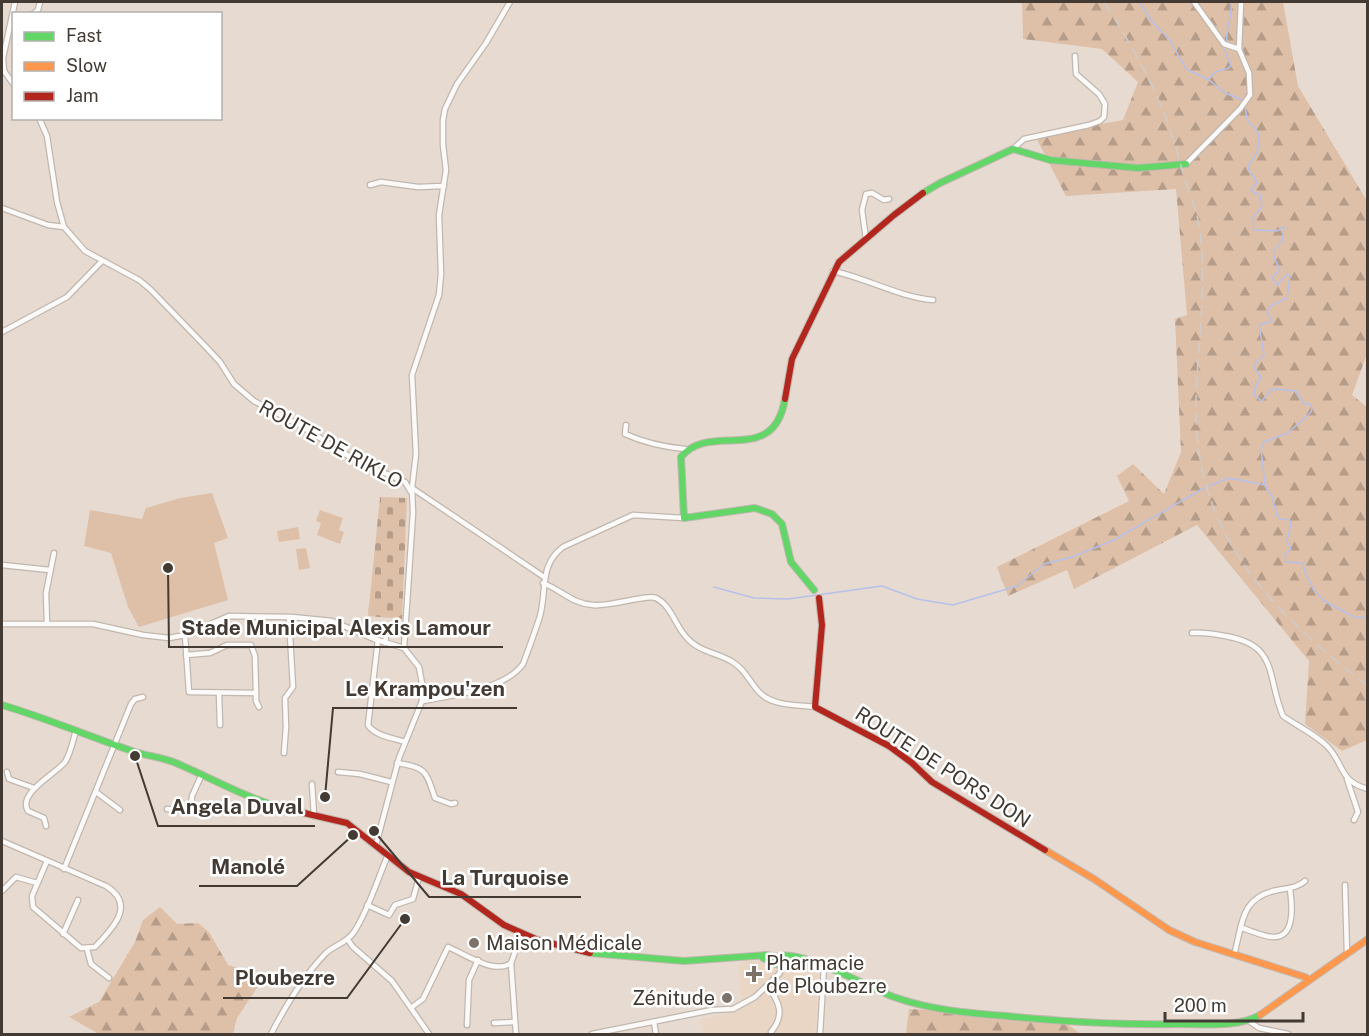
<svg xmlns="http://www.w3.org/2000/svg" width="1369" height="1036" font-family="'Public Sans',sans-serif">
<style>
.built{fill:#ead6c5}
.green{fill:#dec0a8}
.forest{fill:url(#forest-firs)}
.cemetery{fill:url(#cemetery-stones)}
.lines{fill:none;stroke-linecap:round;stroke-linejoin:round}
.stream{stroke:#b7c0e9;stroke-width:1.5}
.street-casing{stroke:#c0b7af;stroke-width:7}
.fast-casing{stroke:#c0b7af;stroke-width:8}
.slow-casing{stroke:#c0b7af;stroke-width:8}
.jam-casing{stroke:#c0b7af;stroke-width:8}
.street{stroke:#fbfaf8;stroke-width:4.5}
.fast{stroke:#63d668;stroke-width:6}
.slow{stroke:#ff974d;stroke-width:6}
.jam{stroke:#b3261e;stroke-width:6}
.rail{stroke:#cfccc9;stroke-width:1.5;stroke-dasharray:12 6;stroke-linecap:butt}
.poi-dot{fill:#7c726a;stroke:#fff;stroke-width:2}
.labels{text-anchor:middle;dominant-baseline:central;stroke-width:5;stroke-linejoin:round;paint-order:stroke}
.street-label{font-size:20px;fill:#423a33;stroke:#fff}
.poi-label{font-size:20px;fill:#423a33;stroke:#fff;text-anchor:start}
.leader{fill:none;stroke:#423a33;stroke-width:2}
.callout-dot{fill:#423a33;stroke:#fff;stroke-width:2}
.callout-label{font-size:21px;text-anchor:middle;font-weight:bold;fill:#423a33;stroke:#fff;stroke-width:5;stroke-linejoin:round;paint-order:stroke}
</style>
<defs>
<pattern id="forest-firs" width="22" height="20" patternUnits="userSpaceOnUse" patternTransform="scale(1.5)"><rect width="22" height="20" fill="#dec0a8"/><path d="M5 1l3.5 6h-7zM16 11l3.5 6h-7z" fill="#b69d89"/></pattern>
<pattern id="cemetery-stones" width="16" height="16" patternUnits="userSpaceOnUse" patternTransform="scale(1.5)"><rect width="16" height="16" fill="#dec0a8"/><path d="M2 7V4a2 2 0 0 1 4 0v3zM10 15v-3a2 2 0 0 1 4 0v3z" fill="#b69d89"/></pattern>
</defs>
<rect width="100%" height="100%" fill="#e7dbd1"/>
<polygon class="built" points="744,961 765,961 771,964 774,968 785,971 793,964 814,964 819,974 815,1034 703,1034 701,1019 739,1011 742,1006 738,966"/>
<g class="green">
<polygon points="212,493 228,538 214,543 228,600 139,627 128,607 111,553 84,546 90,510 142,519 146,508 180,498"/>
<polygon points="320,510 343,518 339,530 344,532 340,544 317,535 321,523 316,521"/>
<polygon points="298,527 300,539 279,542 277,531"/>
<polygon points="306,548 310,568 299,570 296,549"/>
</g>
<g class="forest">
<polygon points="1022,2 1283,2 1298,86 1367,201 1367,354 1352,395 1368,408 1367,740 1342,751 1305,724 1309,661 1197,525 1074,589 1067,570 1008,596 997,567 1129,501 1117,476 1133,464 1164,494 1181,452 1175,319 1187,315 1176,189 1066,196 1035,136 1123,120 1138,82 1102,49 1023,39"/>
<polygon points="160,907 177,924 198,923 209,932 228,965 265,976 237,1018 233,1034 99,1034 69,1017 99,1002 135,942 143,920"/>
<polygon points="909,1009 1056,1016 1081,1034 906,1034"/>
</g>
<polygon class="cemetery" points="380,497 407,498 402,619 368,616"/>
<g class="lines">
<g class="stream">
<polyline points="1139,2 1153,23 1169,39 1186,69 1209,80 1225,93 1240,99 1243,102"/>
<path d="M1227,41C1225,29 1233,15 1231,2"/>
<polyline points="1209,79 1215,72 1229,68 1231,65 1224,49"/>
<path d="M1245,106C1246,111 1246,117 1248,121C1252,128 1251,122 1255,128C1264,141 1257,156 1248,165V168L1257,182L1251,189L1253,192L1260,195L1262,207L1253,217L1254,230L1277,231L1284,227L1282,242C1268,252 1274,257 1280,270L1272,277L1277,285L1287,274L1290,276L1287,298L1270,306L1267,312L1272,321L1259,325L1264,355L1255,363V369L1261,377L1254,389L1255,396L1262,401L1271,390L1274,389L1296,391L1304,404H1310L1312,408L1311,412L1288,433L1264,442L1261,449L1265,485L1272,497L1277,515L1280,519L1289,520L1291,524L1287,541L1291,549L1285,554L1286,562L1303,563L1305,573L1314,590L1324,601L1354,617L1368,618"/>
<polyline points="1209,486 1229,478 1265,485"/>
<polyline points="714,587 754,598 788,599 882,586 917,599 953,605 1017,586 1044,564 1072,557 1114,540 1204,488"/>
</g>
<g class="street-casing">
<g id="street">
<polyline points="1194,2 1224,44 1239,49"/>
<polyline points="33,14 38,10 40,2"/>
<polyline points="14,85 4,71 3,58 15,2"/>
<polyline points="39,118 47,136 57,202 64,227 85,251 139,280 150,289 207,348 220,362 234,384 254,401 301,426 355,460 405,482 411,492"/>
<polyline points="1013,149 1024,139 1089,125 1100,121 1104,117 1105,104 1099,94 1076,74 1075,56"/>
<polyline points="1186,164 1240,109 1250,95 1249,73 1239,49 1241,2"/>
<polyline points="370,185 381,182 418,187 444,186"/>
<polyline points="2,208 48,225 64,227"/>
<polyline points="866,239 862,210 866,194 872,193 884,200 889,199"/>
<path d="M833,271C866,278 899,297 933,300"/>
<polyline points="2,332 67,297 102,261"/>
<path d="M626,425L625,434C645,443 664,447 685,449"/>
<polyline points="412,488 544,577"/>
<polyline points="2,565 50,570"/>
<path d="M543,583C561,590 573,604 593,605C610,607 647,594 656,598C672,606 675,626 687,638C698,651 717,653 731,661C744,668 749,681 759,692C772,706 797,705 815,707"/>
<polyline points="2,624 93,624 143,635 169,638 185,635 229,616 292,617 332,621 374,639 404,648 419,667 423,689 422,701 399,758 376,845"/>
<polyline points="47,624 46,593 54,553"/>
<path d="M1192,633C1203,632 1214,634 1225,636C1279,645 1266,675 1283,716C1297,726 1315,734 1327,746C1344,763 1339,782 1368,789"/>
<polyline points="185,635 189,692 256,693 256,701 259,707"/>
<path d="M378,640L368,725C375,736 393,738 405,742"/>
<polyline points="385,643 388,625"/>
<polyline points="404,648 413,513 412,488 416,454 412,375 439,295 441,274 439,215 446,170 443,145 443,120 445,109 457,84 486,43 510,2"/>
<polyline points="186,655 210,653 227,645 251,645 255,656 256,693"/>
<polyline points="219,693 220,725"/>
<path d="M422,701C450,696 506,689 523,664C529,648 535,632 540,616C547,590 539,565 563,547L633,515L684,518"/>
<polyline points="284,753 286,727 285,698 293,687 289,618"/>
<path d="M397,763C427,767 426,772 435,798L451,804L455,803"/>
<polyline points="7,772 9,779 34,788"/>
<polyline points="338,772 360,774 391,782"/>
<polyline points="1347,779 1358,812 1354,820"/>
<polyline points="312,784 314,816"/>
<polyline points="96,792 120,810"/>
<polyline points="167,809 189,811 191,807 192,796 202,774"/>
<path d="M46,826L44,818L28,811C17,793 56,774 65,762C71,753 73,740 76,730"/>
<path d="M2,841L106,886C137,905 112,929 95,947L81,948L33,907L32,896L47,861"/>
<polyline points="64,869 131,704 135,699 143,697"/>
<polyline points="1345,885 1347,953"/>
<polyline points="2,891 16,877 37,883"/>
<polyline points="367,905 389,915 395,905 413,899 419,877"/>
<path d="M1242,928C1252,931 1264,937 1274,937C1296,937 1292,903 1290,889"/>
<polyline points="63,934 78,900"/>
<polyline points="348,940 353,947 392,981 429,1034"/>
<polyline points="87,949 91,964 109,978"/>
<path d="M1234,955C1243,923 1240,897 1278,890C1288,888 1297,888 1305,881"/>
<path d="M767,986C780,1002 785,1015 771,1032"/>
<path d="M412,1007L423,999L448,947C465,954 494,975 511,963"/>
<polyline points="1249,1021 1259,1028 1288,1034"/>
<polyline points="654,1022 656,1034"/>
<polyline points="494,1023 515,1022"/>
<polyline points="467,1025 469,980 478,960"/>
<path d="M271,1034C286,1005 302,978 325,954C334,945 347,943 354,932C369,909 377,880 388,855"/>
<polyline points="516,1034 511,963 522,933"/>
<polyline points="592,1034 712,1010 733,1009 755,997 779,974 783,967"/>
<polyline points="820,1034 824,966"/>
</g>
</g>
<g class="fast-casing">
<g id="fast">
<polyline points="923,193 940,183 1013,149 1050,160 1138,168 1186,164"/>
<path d="M785,399C773,468 711,420 681,457L684,518L755,508L772,514L782,524L791,562L814,590"/>
<path d="M2,705C46,718 88,736 132,751C146,756 162,757 176,763C218,781 258,805 304,813"/>
<polyline points="590,953 684,961 766,955 776,957"/>
<path d="M776,957C800,947 868,988 894,997C930,1010 969,1013 1006,1016C1064,1022 1121,1025 1179,1024C1204,1024 1237,1028 1260,1015"/>
<polyline points="763,958 783,967 788,962 798,959"/>
</g>
</g>
<g class="slow-casing">
<g id="slow">
<polyline points="1045,850 1094,879 1169,930 1195,942 1305,977 1309,980"/>
<polyline points="1260,1015 1368,939"/>
</g>
</g>
<g class="jam-casing">
<g id="jam">
<polyline points="785,399 792,359 839,262 894,215 923,193"/>
<polyline points="819,598 822,625 815,707 889,746 912,763 932,782 1045,850"/>
<polyline points="304,813 347,823 409,872 461,894 504,925 538,940 590,953"/>
</g>
</g>
<use href="#street" class="street"/>
<use href="#fast" class="fast"/>
<use href="#slow" class="slow"/>
<use href="#jam" class="jam"/>
<path class="rail" d="M1104,2C1131,44 1156,87 1172,135C1177,149 1180,164 1185,179C1190,196 1198,213 1200,231C1207,287 1198,342 1196,399C1192,532 1269,610 1368,686"/>
</g>
<g class="poi-dot">
<circle cx="474" cy="943" r="6"/>
<path d="M751 965h6v6h6v6h-6v6h-6v-6h-6v-6h6z"/>
<circle cx="727" cy="998" r="6"/>
</g>
<g class="labels">
<g class="street-label">
<text transform="translate(331 444) rotate(29)">ROUTE DE RIKLO</text>
<text transform="translate(943 767) rotate(33)">ROUTE DE PORS DON</text>
</g>
<g class="poi-label">
<text x="486" y="943">Maison Médicale</text>
<text x="766" y="963">Pharmacie<tspan x="766" dy="23">de Ploubezre</tspan></text>
<text x="715" y="998" text-anchor="end">Zénitude</text>
</g>
</g>
<path class="leader" d="M168 568L169 647H503M325 797L333 708H517M135 756L158 826H315M353 835L297 886H199M374 831L429 897H581M405 919L347 998H223"/>
<g class="callout-dot">
<circle cx="168" cy="568" r="6"/>
<circle cx="325" cy="797" r="6"/>
<circle cx="135" cy="756" r="6"/>
<circle cx="353" cy="835" r="6"/>
<circle cx="374" cy="831" r="6"/>
<circle cx="405" cy="919" r="6"/>
</g>
<g class="callout-label">
<text x="336" y="635">Stade Municipal Alexis Lamour</text>
<text x="425" y="696">Le Krampou'zen</text>
<text x="237" y="814">Angela Duval</text>
<text x="248" y="874">Manolé</text>
<text x="505" y="885">La Turquoise</text>
<text x="285" y="985">Ploubezre</text>
</g>
<rect width="1369" height="1036" fill="none" stroke="#423a33" stroke-width="6"/>
<rect x="12" y="12" width="210" height="108" fill="#ffffff" stroke="#b3b0ad" stroke-width="1.5"/>
<rect x="24" y="32" width="30" height="9" fill="#63d668" stroke="#b3b0ad" stroke-width="1.5"/>
<text x="66" y="42" font-size="18" fill="#423a33">Fast</text>
<rect x="24" y="62" width="30" height="9" fill="#ff974d" stroke="#b3b0ad" stroke-width="1.5"/>
<text x="66" y="72" font-size="18" fill="#423a33">Slow</text>
<rect x="24" y="92" width="30" height="9" fill="#b3261e" stroke="#b3b0ad" stroke-width="1.5"/>
<text x="66" y="102" font-size="18" fill="#423a33">Jam</text>
<path d="M1165 1012v9h138v-9" fill="none" stroke="#423a33" stroke-width="3"/>
<text x="1174" y="1012" font-size="18" fill="#423a33" stroke="#ffffff" stroke-width="4.5" paint-order="stroke">200 m</text>
</svg>
